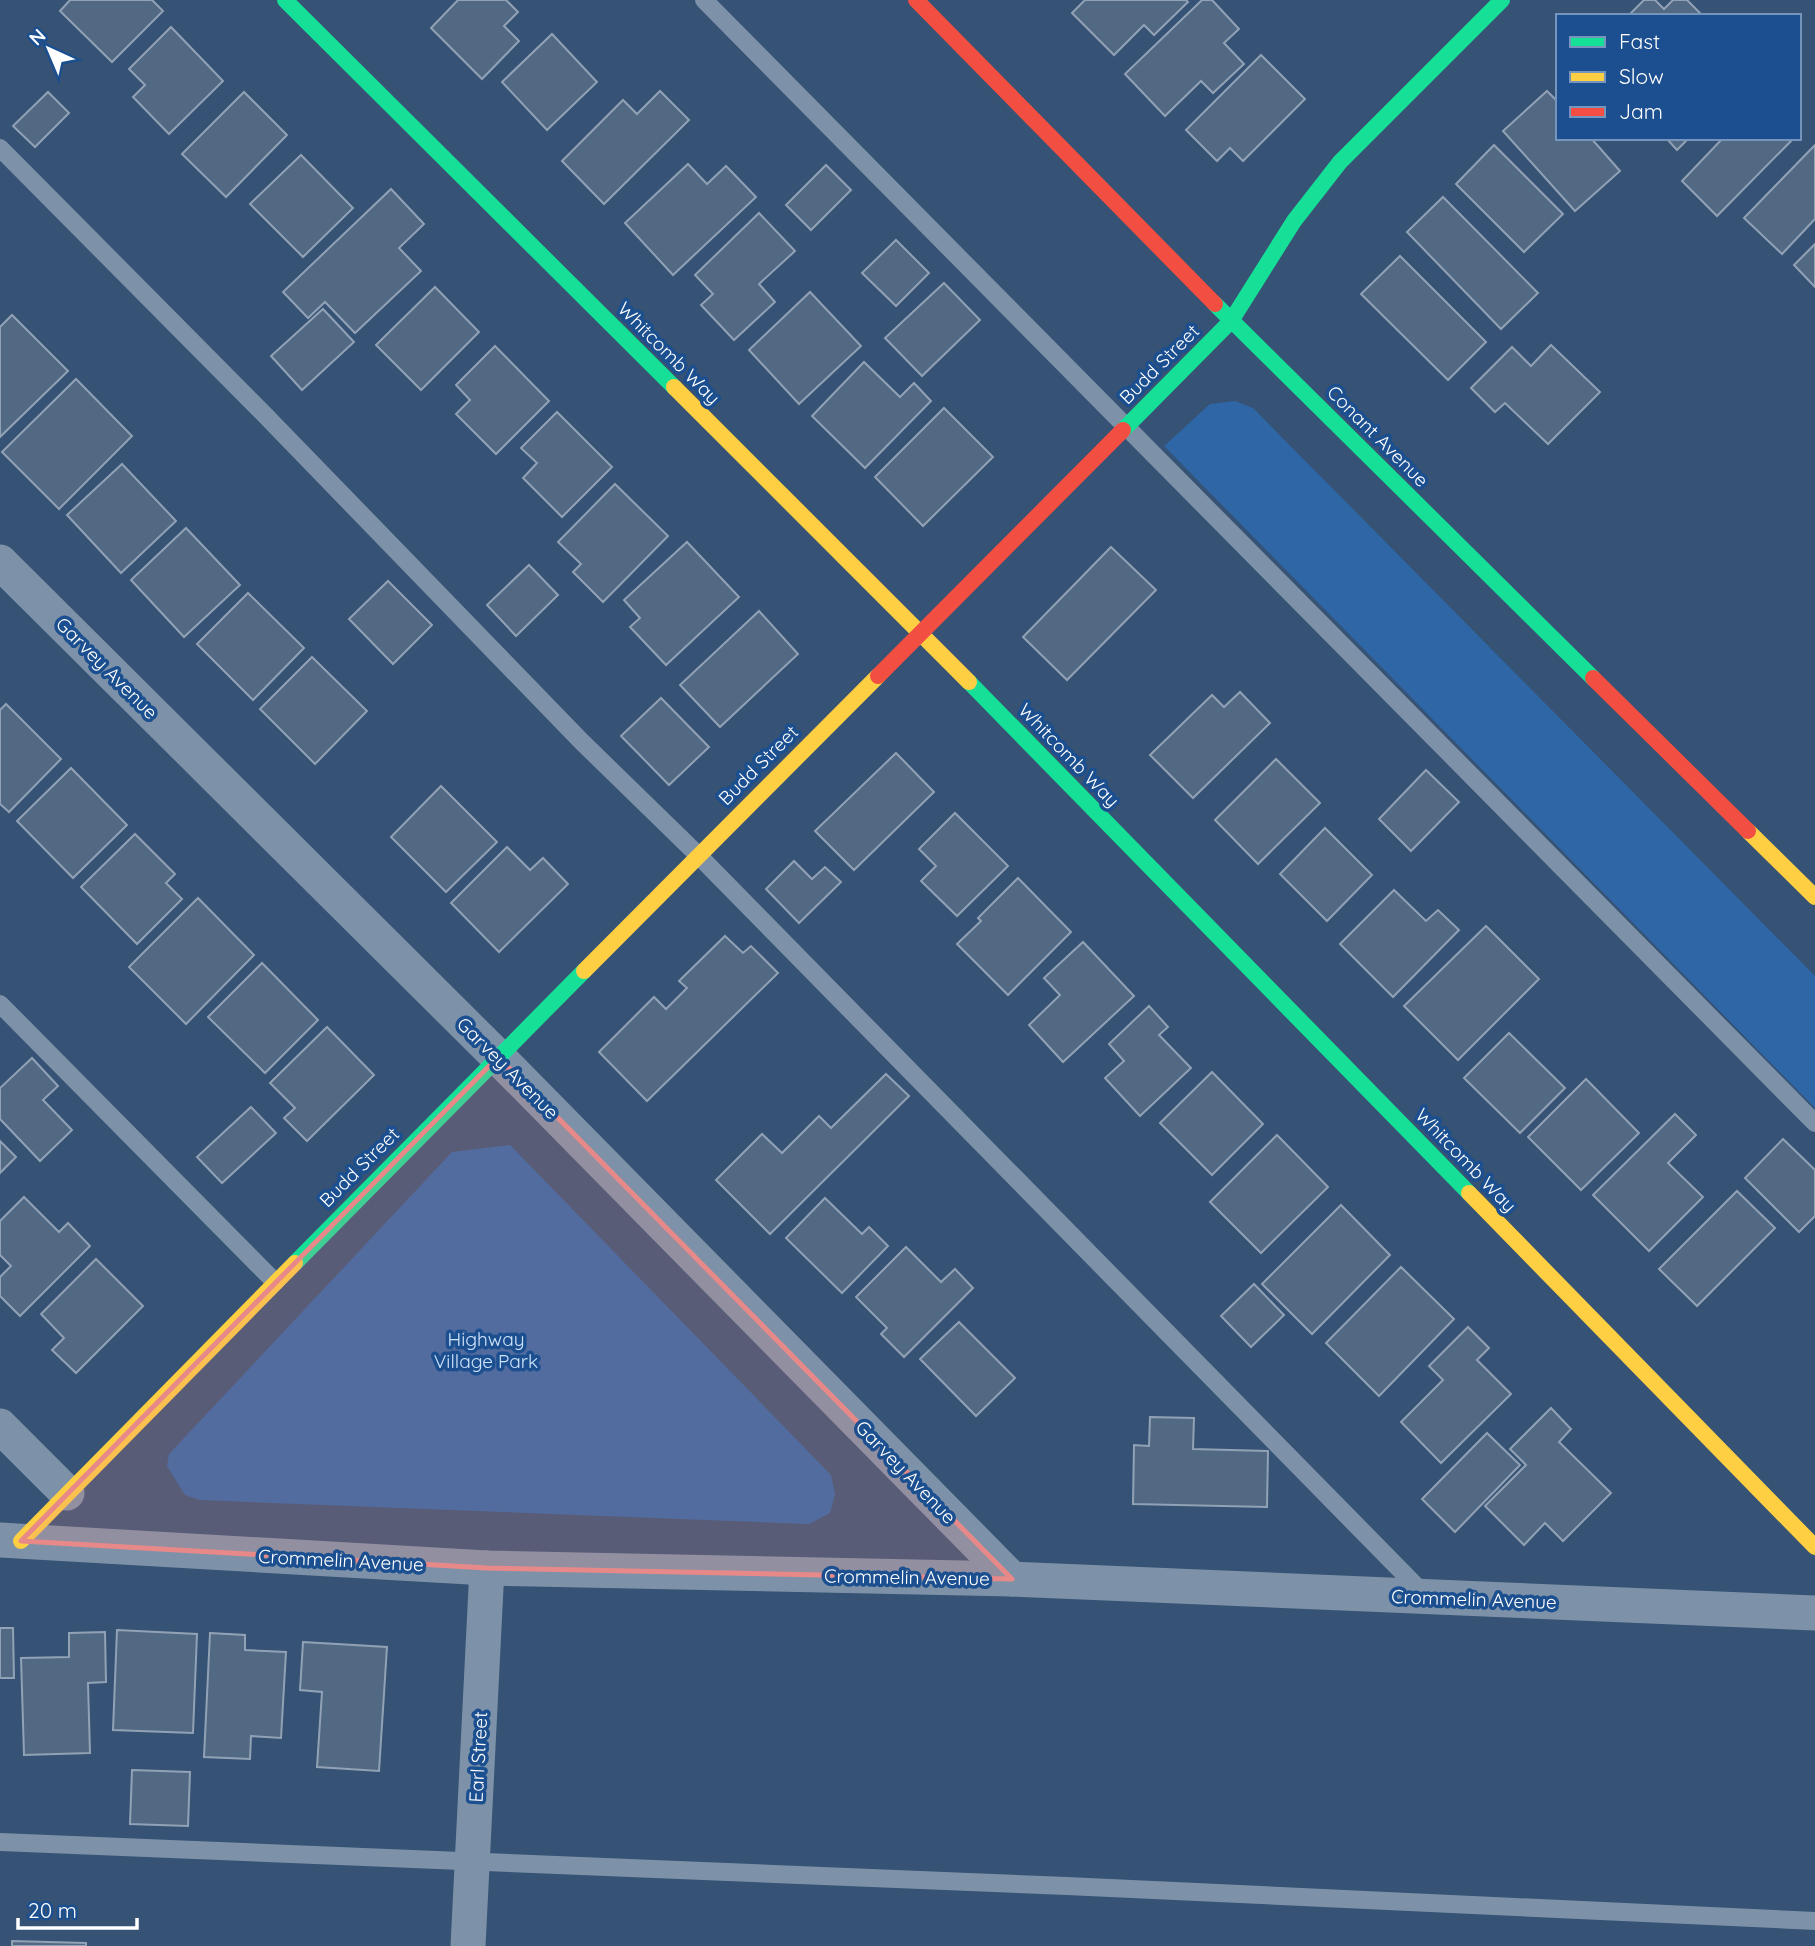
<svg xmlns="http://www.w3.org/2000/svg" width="1815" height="1946" font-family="Quicksand,sans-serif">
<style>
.green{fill:#2f66a5}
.building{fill:#526984;stroke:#92a2b6;stroke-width:2}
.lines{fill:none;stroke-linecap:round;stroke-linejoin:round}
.lane{stroke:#7d92a8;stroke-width:18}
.street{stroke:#7d92a8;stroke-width:35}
.fast{stroke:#16e098;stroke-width:16}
.slow{stroke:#ffcf43;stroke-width:16}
.jam{stroke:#f24e42;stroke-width:16}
.marked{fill:#e88989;fill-opacity:0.2;stroke:#e88989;stroke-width:5;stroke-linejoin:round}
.labels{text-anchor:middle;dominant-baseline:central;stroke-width:7;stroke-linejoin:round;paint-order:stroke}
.street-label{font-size:19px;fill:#fff;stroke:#1b4f8f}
.park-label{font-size:19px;fill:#cfe3fa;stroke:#1b4f8f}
</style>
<rect width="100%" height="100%" fill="#365274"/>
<g class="green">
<polygon points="1235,401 1253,408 1815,976 1815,1108 1164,446 1210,404"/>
<polygon points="510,1145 831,1475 835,1494 830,1513 809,1524 200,1500 185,1495 167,1466 169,1454 452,1152"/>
</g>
<g class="building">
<polygon points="70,0 152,0 163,11 112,62 60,11"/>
<polygon points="458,0 506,0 518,12 504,26 519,41 482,79 431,28"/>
<polygon points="1085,0 1186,0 1188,2 1154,35 1144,25 1114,55 1072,13"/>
<polygon points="1202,0 1212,0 1239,29 1224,43 1244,64 1213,93 1201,81 1165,116 1125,74"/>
<polygon points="1644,0 1655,0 1664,9 1673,0 1687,0 1703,16 1628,16"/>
<polygon points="171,27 223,81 169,134 133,97 145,85 129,69"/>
<polygon points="552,34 597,82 547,130 502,82"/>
<polygon points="1261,55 1305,99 1243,161 1230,148 1217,161 1186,130"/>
<polygon points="660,91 689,120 604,204 562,161 623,100 637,114"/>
<polygon points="1547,91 1558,102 1558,138 1591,138 1620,171 1575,211 1503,131"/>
<polygon points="48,92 69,113 35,147 13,126"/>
<polygon points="244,92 287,135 226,197 182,154"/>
<polygon points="1666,138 1689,138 1677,150"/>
<polygon points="1794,138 1717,216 1682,181 1723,138"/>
<polygon points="1494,145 1563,214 1524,252 1456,184"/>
<polygon points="1815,145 1815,219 1782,254 1744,218"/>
<polygon points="301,155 353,208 303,257 250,204"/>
<polygon points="688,164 707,184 726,166 756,197 673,275 625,223"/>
<polygon points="826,165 851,190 811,230 786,205"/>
<polygon points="391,189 424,224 399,248 421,271 355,333 325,302 308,318 283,292"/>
<polygon points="1443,197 1538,293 1501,329 1407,232"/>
<polygon points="759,213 795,251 759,284 775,302 734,340 701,305 713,294 695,275"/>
<polygon points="896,240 929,273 896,306 862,273"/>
<polygon points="1815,244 1815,287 1794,265"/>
<polygon points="1400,256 1486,342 1448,380 1361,294"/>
<polygon points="944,283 980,320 922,376 885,338"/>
<polygon points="435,287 479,332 421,390 376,345"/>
<polygon points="810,292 861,346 799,404 749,350"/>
<polygon points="323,309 354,342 302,390 271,356"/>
<polygon points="12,315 68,371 0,437 0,327"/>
<polygon points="1551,345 1600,392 1548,444 1505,403 1495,412 1471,388 1512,347 1531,366"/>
<polygon points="495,346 549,401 496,454 456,414 470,400 456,385"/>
<polygon points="864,362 900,397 914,383 931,401 865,468 812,416"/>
<polygon points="76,379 132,436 59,509 2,452"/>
<polygon points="944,408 993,457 923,526 875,477"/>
<polygon points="557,412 612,467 562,517 523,478 537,463 521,448"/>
<polygon points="122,464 176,521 121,573 67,515"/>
<polygon points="615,484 668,536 603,602 573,572 581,564 558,542"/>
<polygon points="186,528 240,585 184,637 131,580"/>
<polygon points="687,542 739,597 666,665 630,627 640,618 624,600"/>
<polygon points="1111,547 1156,590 1067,680 1023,637"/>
<polygon points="529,565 558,595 516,636 487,605"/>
<polygon points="388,581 432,625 393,664 349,619"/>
<polygon points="248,593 304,648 253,700 197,644"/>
<polygon points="759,611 798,654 720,727 680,685"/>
<polygon points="312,657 367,711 315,764 260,709"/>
<polygon points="1240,692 1270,723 1193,798 1150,755 1212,695 1224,707"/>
<polygon points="661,698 709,747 669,785 621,736"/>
<polygon points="6,704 61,759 9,812 0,804 0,710"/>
<polygon points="896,753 934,792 854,870 815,831"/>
<polygon points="1276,759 1320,803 1258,864 1215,820"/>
<polygon points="71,768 127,825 73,878 17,821"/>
<polygon points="1426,770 1459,802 1411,851 1379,819"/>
<polygon points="441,786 497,842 446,892 391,837"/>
<polygon points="955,813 1008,866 957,916 921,881 936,866 919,849"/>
<polygon points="1325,828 1372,875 1327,921 1280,874"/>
<polygon points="135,834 175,874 166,883 182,899 137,944 81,887"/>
<polygon points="507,847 530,870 543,858 568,884 499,952 451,903"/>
<polygon points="794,861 812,879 825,867 841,882 799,923 766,889"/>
<polygon points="1018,878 1071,932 1008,995 957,944 981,921 978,918"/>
<polygon points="1394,890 1426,921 1438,910 1459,930 1393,997 1340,944"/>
<polygon points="198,898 254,955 186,1024 129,967"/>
<polygon points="1486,926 1539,979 1458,1060 1404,1006"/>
<polygon points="725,936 743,953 751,946 778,973 647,1101 599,1052 654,997 666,1009 687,988 679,981"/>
<polygon points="1083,942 1134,996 1063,1062 1029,1025 1060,995 1044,978"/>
<polygon points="262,963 318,1020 265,1073 208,1017"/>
<polygon points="1149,1006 1168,1027 1159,1035 1191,1068 1140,1116 1105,1078 1124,1061 1109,1044"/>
<polygon points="327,1027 374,1075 307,1141 284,1118 295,1108 270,1083"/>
<polygon points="1509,1033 1565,1088 1520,1133 1464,1078"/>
<polygon points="32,1058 58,1086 43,1100 72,1130 40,1161 0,1119 0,1088"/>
<polygon points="1212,1072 1263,1124 1212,1175 1160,1123"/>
<polygon points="886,1074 909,1096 770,1234 716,1180 762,1134 782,1153 819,1116 831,1128"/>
<polygon points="1586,1079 1639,1133 1581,1190 1528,1137"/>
<polygon points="251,1107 276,1133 222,1183 197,1157"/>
<polygon points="1675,1114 1696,1135 1668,1163 1703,1197 1649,1251 1593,1195"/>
<polygon points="1277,1135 1328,1187 1261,1253 1210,1202"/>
<polygon points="1783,1139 1815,1170 1815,1216 1799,1232 1745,1178"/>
<polygon points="0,1141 16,1157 0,1173"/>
<polygon points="1737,1191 1775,1228 1697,1306 1659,1269"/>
<polygon points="24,1197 59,1232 68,1223 90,1246 20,1316 0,1296 0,1277 11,1266 0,1255 0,1221"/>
<polygon points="825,1198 862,1234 869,1227 888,1246 842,1293 786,1238"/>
<polygon points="1341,1205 1390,1255 1312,1334 1262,1284"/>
<polygon points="906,1247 941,1282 955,1269 973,1288 904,1357 881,1334 887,1328 856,1297"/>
<polygon points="96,1259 143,1306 76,1373 52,1350 64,1338 41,1314"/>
<polygon points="1401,1267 1454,1319 1379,1396 1326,1343"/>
<polygon points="1254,1284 1284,1315 1251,1347 1221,1316"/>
<polygon points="959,1322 1015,1378 976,1416 920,1359"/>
<polygon points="1468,1327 1489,1348 1477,1360 1511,1394 1441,1463 1401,1422 1443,1380 1429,1366"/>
<polygon points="1551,1408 1571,1429 1559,1442 1611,1493 1563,1541 1545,1523 1524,1545 1485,1506 1526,1465 1510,1449"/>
<polygon points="1150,1417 1194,1418 1193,1449 1268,1451 1267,1507 1133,1504 1134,1445 1149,1446"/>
<polygon points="1487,1433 1520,1465 1455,1532 1422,1499"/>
<polygon points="0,1628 13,1628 14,1678 0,1678"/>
<polygon points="117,1630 197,1634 193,1733 113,1730"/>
<polygon points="105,1632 106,1682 88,1683 90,1753 24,1755 21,1658 69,1657 69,1633"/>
<polygon points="210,1633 245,1635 245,1650 286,1652 281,1738 251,1736 250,1759 204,1757"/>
<polygon points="303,1642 387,1647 379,1771 317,1767 322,1692 300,1690"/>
<polygon points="132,1770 190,1772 188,1826 130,1824"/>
<polygon points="12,1941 86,1943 86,1946 12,1946"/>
</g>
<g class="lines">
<g class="lane">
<polyline points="704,0 1815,1123"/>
<polyline points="0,148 263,413 582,742 698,855 1424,1594"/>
<polyline points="0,1004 275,1282"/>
<polyline points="0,1842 1067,1886 1815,1921"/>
</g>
<g class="street">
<polyline points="0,562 498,1057 1012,1579"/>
<polyline points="0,1426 67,1493"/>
<polyline points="0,1540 487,1568 1012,1579 1815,1613"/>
<polyline points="468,1946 487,1568"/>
</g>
<g class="fast">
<polyline points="285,0 674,387"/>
<polyline points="1215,304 1593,678"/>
<polyline points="1123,430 1231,321 1294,221 1340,162 1502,0"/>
<polyline points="969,682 1469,1193"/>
<polyline points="295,1263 584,971"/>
</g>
<g class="slow">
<polyline points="674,387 969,682"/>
<polyline points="1748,831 1815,897"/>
<polyline points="584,971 878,676"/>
<polyline points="1469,1193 1815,1547"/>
<polyline points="21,1541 295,1263"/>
</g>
<g class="jam">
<polyline points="916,0 1215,304"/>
<polyline points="878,676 1123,430"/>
<polyline points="1593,678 1748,831"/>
</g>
</g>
<path class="marked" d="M498,1057L1012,1579L487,1568L21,1541Z"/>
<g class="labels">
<g class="street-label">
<text transform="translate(669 353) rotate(45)">Whitcomb Way</text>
<text transform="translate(1159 364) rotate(-45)">Budd Street</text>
<text transform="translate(1378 436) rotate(45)">Conant Avenue</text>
<text transform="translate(107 668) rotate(45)">Garvey Avenue</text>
<text transform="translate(1069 755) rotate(46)">Whitcomb Way</text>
<text transform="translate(758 765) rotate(-45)">Budd Street</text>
<text transform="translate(508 1068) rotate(45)">Garvey Avenue</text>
<text transform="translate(1466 1160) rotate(46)">Whitcomb Way</text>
<text transform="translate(359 1167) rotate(-45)">Budd Street</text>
<text transform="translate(906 1472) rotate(46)">Garvey Avenue</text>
<text transform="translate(341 1560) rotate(3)">Crommelin Avenue</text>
<text transform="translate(907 1577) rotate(1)">Crommelin Avenue</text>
<text transform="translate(1474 1599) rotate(2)">Crommelin Avenue</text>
<text transform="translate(478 1757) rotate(-87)">Earl Street</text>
</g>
<g class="park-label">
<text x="486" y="1339">Highway<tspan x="486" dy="22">Village Park</tspan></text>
</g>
</g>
<rect x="1556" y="14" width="245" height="126" fill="#1b4f8f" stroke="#7695bc" stroke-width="2"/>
<rect x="1570" y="37" width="35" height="10" fill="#16e098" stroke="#7695bc" stroke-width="2"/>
<text x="1619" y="49" font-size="21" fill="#ffffff">Fast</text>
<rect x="1570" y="72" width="35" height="10" fill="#ffcf43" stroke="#7695bc" stroke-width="2"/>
<text x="1619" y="84" font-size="21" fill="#ffffff">Slow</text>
<rect x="1570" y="107" width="35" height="10" fill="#f24e42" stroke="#7695bc" stroke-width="2"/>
<text x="1619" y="119" font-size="21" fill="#ffffff">Jam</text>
<g transform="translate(49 49) rotate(316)" stroke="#1b4f8f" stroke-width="5" paint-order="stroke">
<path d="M0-5L12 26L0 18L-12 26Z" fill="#ffffff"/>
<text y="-10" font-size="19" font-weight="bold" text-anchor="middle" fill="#ffffff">N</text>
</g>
<path d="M18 1918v10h119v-10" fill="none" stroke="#ffffff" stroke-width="3.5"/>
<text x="28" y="1918" font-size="21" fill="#ffffff" stroke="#1b4f8f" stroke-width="5" paint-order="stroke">20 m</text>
</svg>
